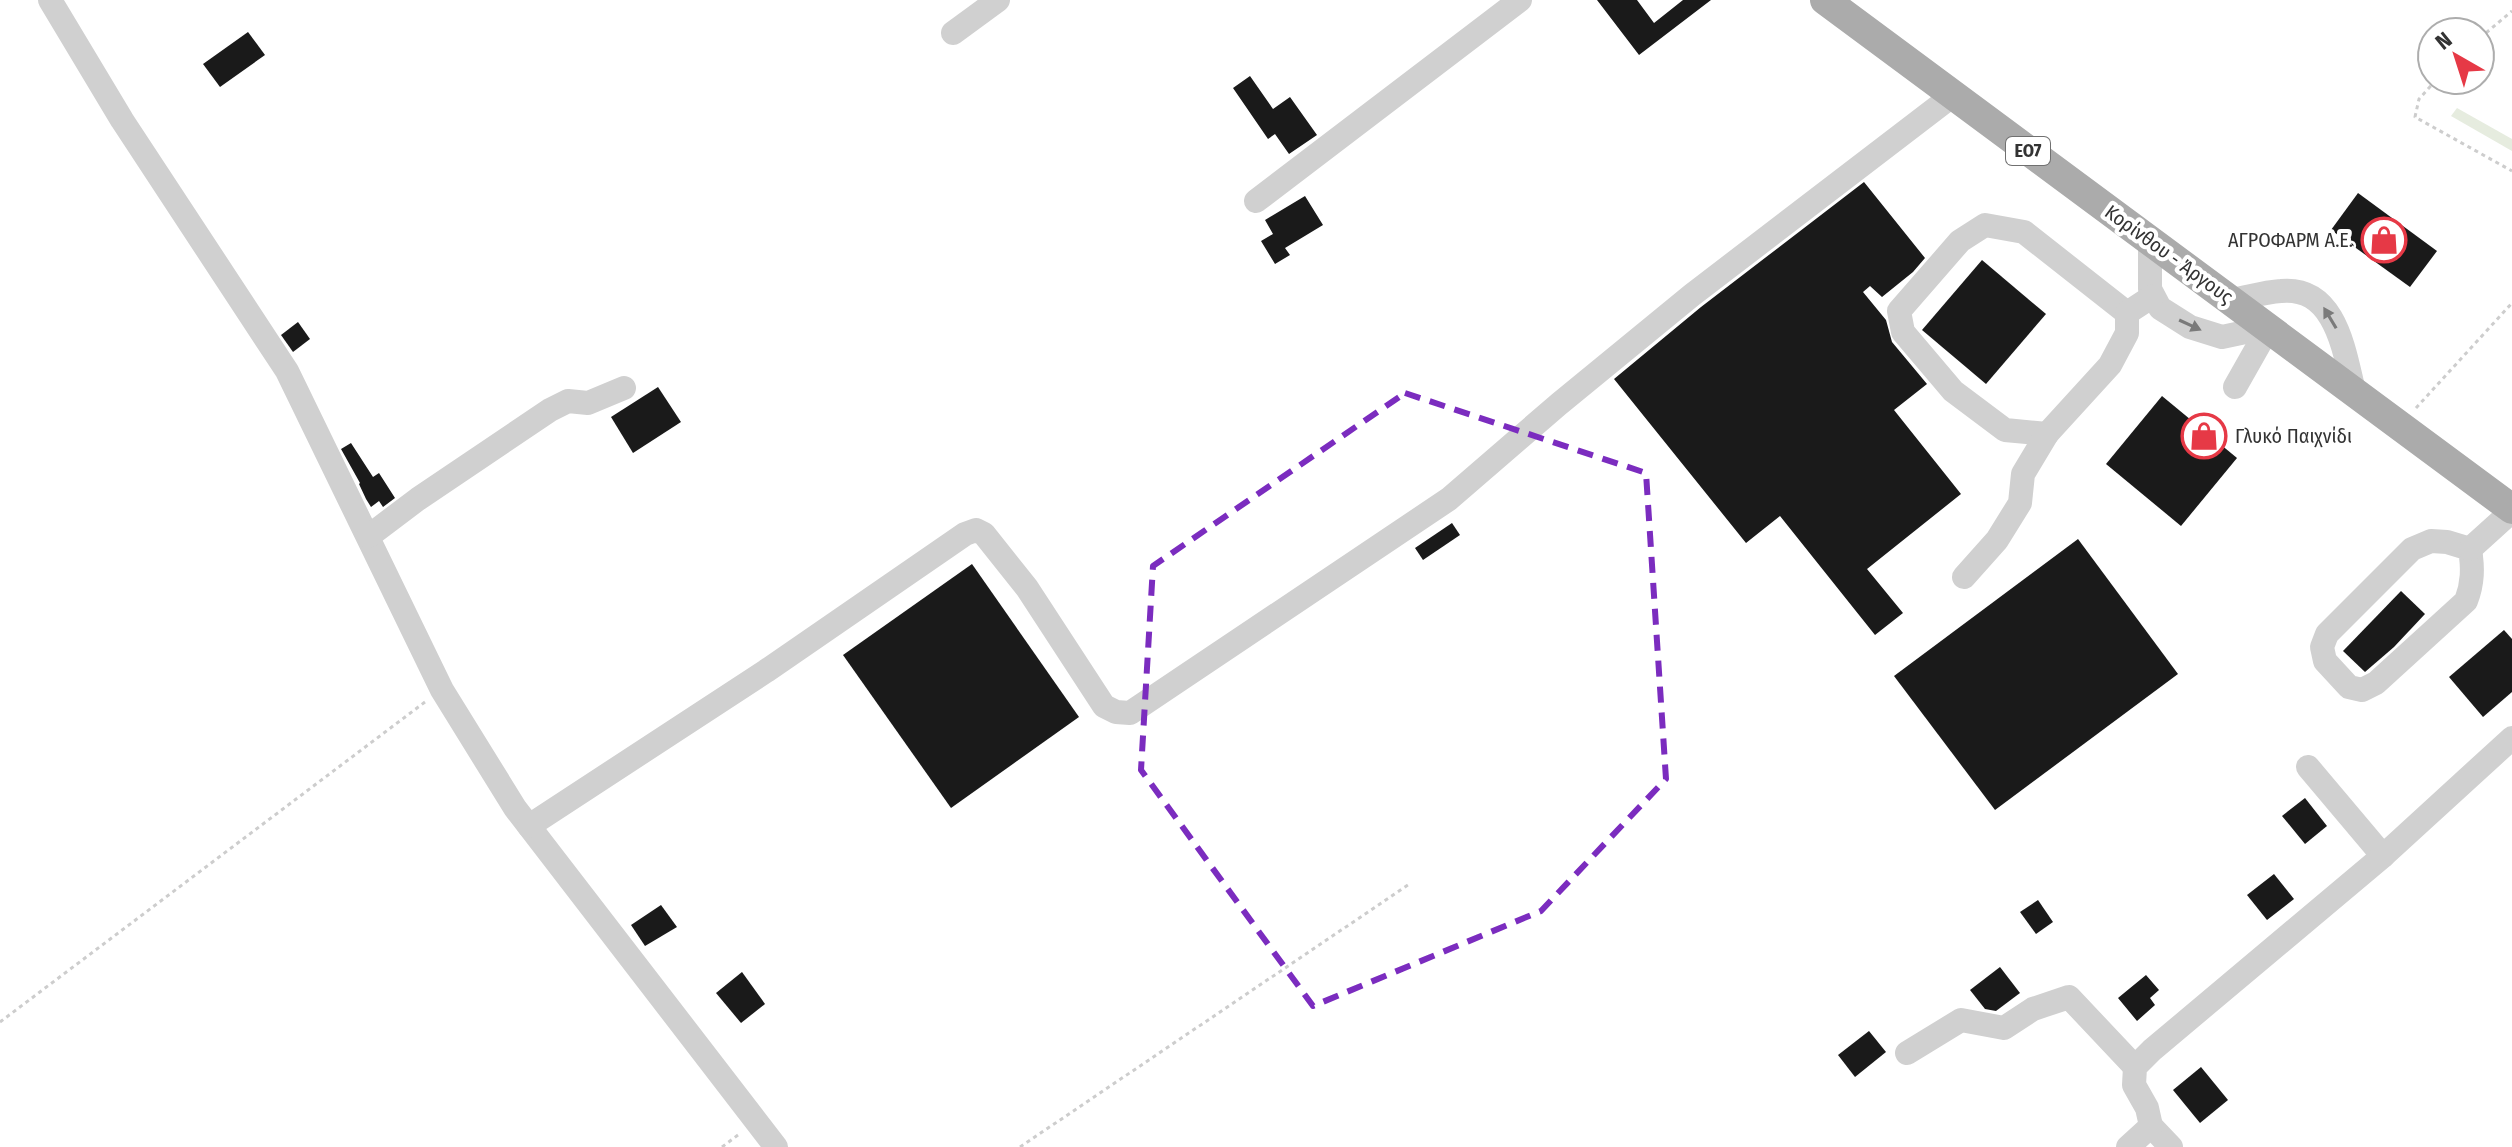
<svg xmlns="http://www.w3.org/2000/svg" width="2512" height="1147" font-family="'Fira Sans Condensed',sans-serif">
<style>
.green{fill:#e6ecdf}
.building{fill:#1a1a1a}
.lines{fill:none;stroke-linecap:round;stroke-linejoin:round}
.path{stroke:#cdcdcd;stroke-width:3;stroke-dasharray:4 4;stroke-linecap:butt}
.minor{stroke:#d0d0d0;stroke-width:24}
.major{stroke:#ababab;stroke-width:30}
.oneway{fill:#7a7a7a}
.marked{fill:none;stroke:#7b2cbf;stroke-width:6;stroke-dasharray:16 10;stroke-linejoin:round}
.labels{text-anchor:middle;dominant-baseline:central;stroke-width:8;stroke-linejoin:round;paint-order:stroke}
.shield{fill:#fff;stroke:#707070;stroke-width:2}
.shield-label{font-size:18px;font-weight:bold;fill:#333}
.poi-label{font-size:20px;fill:#333;stroke:#fff;text-anchor:end}
.street-label{font-size:20px;fill:#333;stroke:#fff}
</style>
<rect width="100%" height="100%" fill="#fff"/>
<polygon class="green" points="2457,108 2512,139 2512,151 2451,116"/>
<g class="building">
<polygon points="1597,0 1637,0 1654,23 1683,0 1711,0 1639,55"/>
<polygon points="248,32 265,55 220,87 203,64"/>
<polygon points="1250,76 1273,109 1290,97 1317,135 1289,154 1275,134 1268,139 1233,88"/>
<polygon points="1864,182 1925,258 1913,272 1882,297 1870,286 1863,292 1886,320 1892,342 1927,384 1894,410 1961,494 1867,569 1903,613 1875,635 1780,516 1746,543 1614,379 1701,307"/>
<polygon points="2358,193 2437,251 2410,287 2331,230"/>
<polygon points="1305,196 1323,225 1285,248 1290,255 1275,264 1261,241 1273,234 1265,220"/>
<polygon points="1982,260 2046,314 1986,384 1922,330"/>
<polygon points="298,322 310,339 293,352 281,335"/>
<polygon points="658,387 681,422 633,453 611,417"/>
<polygon points="2162,396 2237,458 2181,526 2106,464"/>
<polygon points="351,443 373,477 379,473 395,498 383,507 379,501 371,507 366,499 359,484 360,483 341,449"/>
<polygon points="1452,523 1460,535 1423,560 1415,548"/>
<polygon points="2078,539 2178,674 1995,810 1894,676"/>
<polygon points="972,564 1079,717 951,808 843,655"/>
<polygon points="2401,591 2425,614 2394,647 2365,672 2343,651"/>
<polygon points="2504,630 2512,639 2512,692 2483,717 2449,677"/>
<polygon points="2305,798 2327,826 2305,844 2282,816"/>
<polygon points="2274,874 2294,899 2267,920 2247,895"/>
<polygon points="2038,900 2053,922 2036,934 2020,912"/>
<polygon points="661,905 677,927 645,946 631,925"/>
<polygon points="2000,967 2020,993 1996,1011 1985,1009 1970,990"/>
<polygon points="742,972 765,1004 741,1023 716,993"/>
<polygon points="2146,975 2159,990 2150,998 2155,1005 2137,1021 2118,998"/>
<polygon points="1869,1031 1886,1052 1855,1077 1838,1055"/>
<polygon points="2201,1067 2228,1100 2200,1123 2173,1090"/>
</g>
<g class="lines">
<g class="path">
<polyline points="2480,38 2512,11"/>
<polyline points="2436,80 2419,99 2415,117 2512,171"/>
<polyline points="2416,408 2512,303"/>
<polyline points="0,1022 425,702"/>
<polyline points="722,1147 738,1135"/>
<polyline points="1020,1147 1408,885"/>
</g>
<g class="minor">
<polyline points="50,0 122,120 287,371 442,690 515,808 776,1147"/>
<polyline points="953,33 998,0"/>
<polyline points="1256,201 1520,0"/>
<polyline points="2150,240 2150,289 2160,308 2190,327 2222,337 2269,327"/>
<path d="M2232,300C2248,297 2265,292 2281,291C2336,286 2344,351 2354,391"/>
<polyline points="2235,387 2269,327"/>
<polyline points="2047,434 2005,430 1953,391 1903,332 1899,311 1960,241 1985,225 2024,232 2127,313"/>
<polyline points="369,536 418,499 550,410 568,401 588,403 624,388"/>
<path d="M2431,541L2447,542L2470,549C2473,568 2473,583 2466,601L2376,683L2362,690L2349,687L2325,661L2322,647L2327,634L2412,549Z"/>
<polyline points="2470,549 2512,511"/>
<polyline points="1964,577 1997,540 2020,503 2023,474 2047,434 2110,365 2127,333 2127,313 2153,296"/>
<polyline points="2308,767 2383,856"/>
<polyline points="529,826 766,671 965,534 976,530 984,534 1027,588 1104,706 1116,712 1130,713 1449,499 1559,404 1692,295 1952,96"/>
<polyline points="1907,1053 1961,1020 2004,1028 2033,1009 2069,997 2135,1067"/>
<polyline points="2151,1126 2171,1147"/>
<polyline points="2128,1147 2151,1126 2147,1108 2134,1085 2135,1067 2152,1050 2383,856 2512,738"/>
</g>
<polyline class="major" points="1825,0 2512,509"/>
</g>
<defs><path id="oneway-solid" d="M-6-.8H1V-3.2L6.5 0L1 3.2V.8H-6Z" transform="scale(2)"/></defs>
<g class="oneway">
<use href="#oneway-solid" transform="translate(2330 318) rotate(-121)"/>
<use href="#oneway-solid" transform="translate(2190 325) rotate(25)"/>
</g>
<path class="marked" d="M1405,393L1646,473L1666,779L1541,911L1313,1006L1141,770L1153,566Z"/>
<defs>
<g id="shop-ring" transform="scale(2.3)"><circle r="9.5" fill="#fff" stroke="#e63946" stroke-width="1.5"/><path d="M-5-2.5h2.3a2.7 3.5 0 0 1 5.4 0H5L5.5 6h-11ZM-1.5-2.5h3a1.5 2.3 0 0 0-3 0Z" fill="#e63946"/></g>
</defs>
<g fill-rule="evenodd">
<use href="#shop-ring" x="2384" y="240"/>
<use href="#shop-ring" x="2204" y="436"/>
</g>
<g class="labels">
<rect class="shield" x="2006" y="137" width="44" height="28" rx="6"/>
<g class="shield-label">
<text x="2028" y="151">ΕΟ7</text>
</g>
<g class="poi-label">
<text x="2353" y="240">ΑΓΡΟΦΑΡΜ Α.Ε.</text>
<text x="2235" y="436" text-anchor="start">Γλυκό Παιχνίδι</text>
</g>
<g class="street-label">
<text transform="translate(2169 254) rotate(36)">Κορίνθου - Άργους</text>
</g>
</g>
<g transform="translate(2456 56) rotate(321)"><circle r="38" fill="#ffffff" stroke="#adadad" stroke-width="2"/>
<path d="M0-6L14 30L0 20L-14 30Z" fill="#e63946"/>
<text y="-12" font-size="22" font-weight="bold" text-anchor="middle" fill="#333333">N</text>
</g>
</svg>
